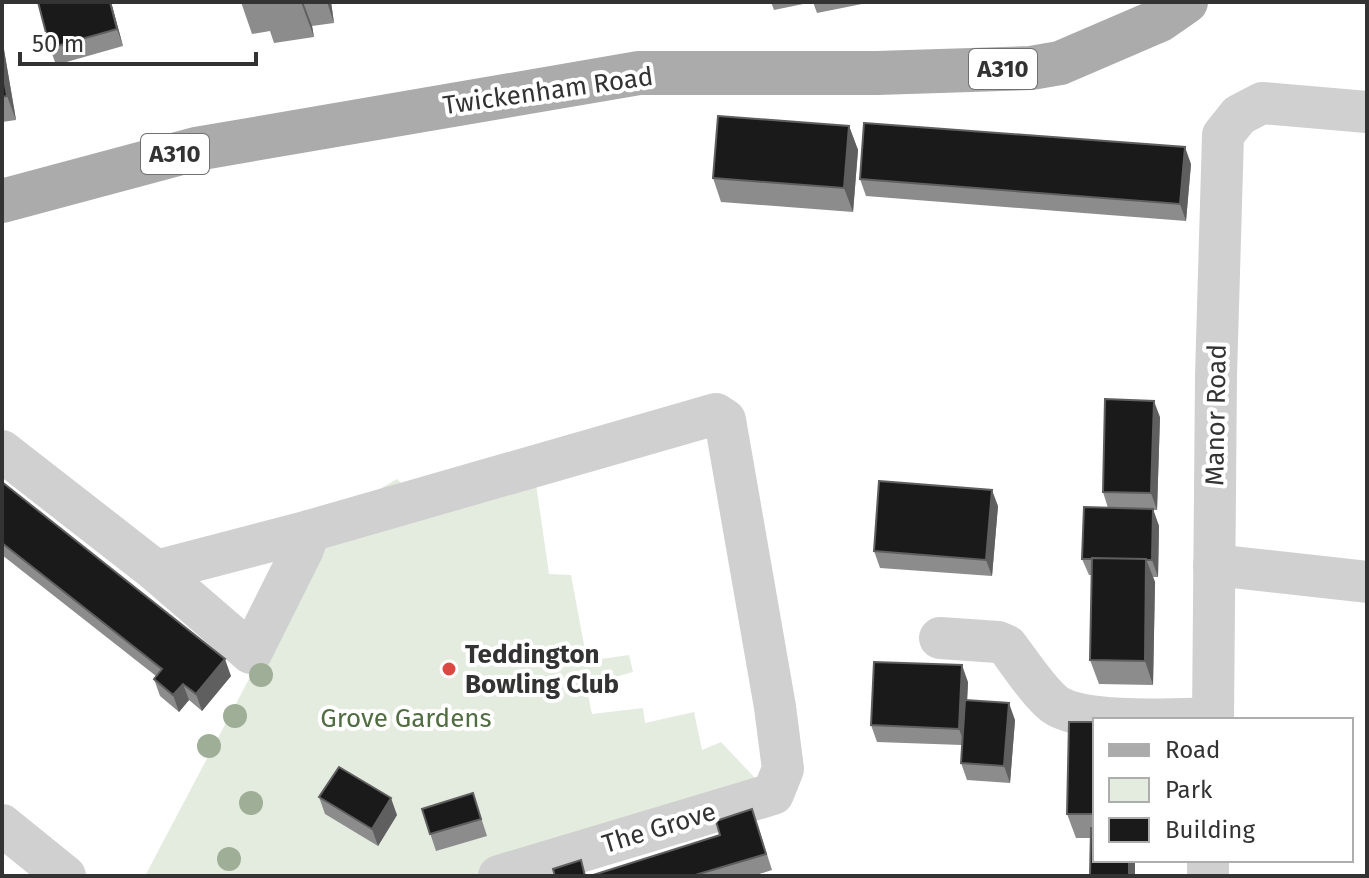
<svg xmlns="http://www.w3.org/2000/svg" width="1369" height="878" font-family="'Fira Sans',sans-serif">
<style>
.green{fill:#e4ebdf}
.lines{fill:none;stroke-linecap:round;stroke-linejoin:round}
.minor{stroke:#d0d0d0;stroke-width:42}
.major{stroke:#ababab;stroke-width:44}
.tree{fill:#9faf97}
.wall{fill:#8c8c8c}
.shaded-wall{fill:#5f5f5f}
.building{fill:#1a1a1a;stroke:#5f5f5f;stroke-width:2}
.poi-dot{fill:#db4843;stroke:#fff;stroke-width:3}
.labels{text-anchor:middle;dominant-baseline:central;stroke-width:8;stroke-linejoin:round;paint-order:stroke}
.shield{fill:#fff;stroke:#707070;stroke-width:2}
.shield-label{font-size:24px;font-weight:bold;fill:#333}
.street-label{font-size:26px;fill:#333;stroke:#fff}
.poi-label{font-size:26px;font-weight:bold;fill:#333;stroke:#fff;text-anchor:start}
.park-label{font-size:26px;fill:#516d42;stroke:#fff}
</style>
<rect width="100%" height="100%" fill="#fff"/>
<polygon class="green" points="397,479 410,492 536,484 549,574 571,575 587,661 629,655 633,672 586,685 592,714 643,708 645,723 694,712 702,750 721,742 755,778 492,876 145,876 305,573 364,498"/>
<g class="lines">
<g class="minor">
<polyline points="2,451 156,571 309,531 716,414 725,420 775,707 783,769 773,794 499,876"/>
<polyline points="1214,565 1367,582"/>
<polyline points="156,571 251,653 303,549 309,531"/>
<path d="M940,638L998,642L1007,646C1020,663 1038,691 1054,704C1083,725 1176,719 1213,718"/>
<polyline points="1213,720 1216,376 1223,135 1239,115 1262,103 1367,112"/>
<polyline points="2,825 65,876"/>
<polyline points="1208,876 1208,860"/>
</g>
<polyline class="major" points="2,201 196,149 639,73 877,73 1031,68 1060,63 1160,20 1186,2"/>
</g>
<g class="tree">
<circle cx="261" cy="675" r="12"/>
<circle cx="235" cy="716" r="12"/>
<circle cx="209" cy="746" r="12"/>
<circle cx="251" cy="803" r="12"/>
<circle cx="229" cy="859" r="12"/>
</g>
<g class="wall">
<polygon points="38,2 111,2 123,46 56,65 50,48"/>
<polygon points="241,2 331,2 334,23 312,26 314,37 274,43 270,31 252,34"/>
<polygon points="771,2 872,2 817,13 813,2 774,10"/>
<polygon points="2,38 16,120 2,122"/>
<polygon points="849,126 858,150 853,212 721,202 713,178"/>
<polygon points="1191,164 1186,221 866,196 860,179"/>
<polygon points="1160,417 1157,510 1153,510 1159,526 1158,577 1153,577 1155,582 1153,685 1099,684 1090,660 1092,575 1089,575 1082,559 1108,508 1103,492"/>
<polygon points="2,482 231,676 202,711 189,700 179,712 160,696 154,679 156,676 2,555"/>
<polygon points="998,506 992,576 880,568 874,551"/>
<polygon points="968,682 967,700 1015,720 1010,783 967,780 961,763 962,745 877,742 871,725"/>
<polygon points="1095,722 1095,860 1091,838 1076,838 1067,814"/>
<polygon points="473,793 487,836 436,851 422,809"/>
<polygon points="319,797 397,815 378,846 325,814"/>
<polygon points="758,826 772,870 753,876 590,876"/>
</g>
<g class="shaded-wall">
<polygon points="110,2 111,2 123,46 117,29"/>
<polygon points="301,2 303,2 312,26 314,37"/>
<polygon points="327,2 331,2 334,23"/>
<polygon points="2,38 16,120 7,96 2,66"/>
<polygon points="849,126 858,150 853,212 844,188"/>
<polygon points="1185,147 1191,164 1186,221 1180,204"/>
<polygon points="1154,401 1160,417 1157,510 1151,493"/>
<polygon points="992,490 998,506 992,576 986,560"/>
<polygon points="1153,509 1159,526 1158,577 1152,560"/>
<polygon points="1146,559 1155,582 1153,685 1145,661"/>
<polygon points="225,659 231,676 202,711 196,694"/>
<polygon points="962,665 968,682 965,745 959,729"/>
<polygon points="183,684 189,700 179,712 173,695"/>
<polygon points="1009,703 1015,720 1010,783 1004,766"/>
<polygon points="391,798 397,815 378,846 372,829"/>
<rect x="1129" y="860" width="6" height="16"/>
</g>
<g class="building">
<polygon points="38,2 110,2 117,29 50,48"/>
<polygon points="2,66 7,96 2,97"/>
<polygon points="718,116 849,126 844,188 713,178"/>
<polygon points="864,123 1185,147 1180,204 860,179"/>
<polygon points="1105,399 1154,401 1151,493 1103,492"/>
<polygon points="879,481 992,490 986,560 874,551"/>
<polygon points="2,482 225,659 196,694 183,684 173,695 154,679 162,669 2,543"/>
<polygon points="1084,507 1153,509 1152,560 1146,560 1146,559 1082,559"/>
<polygon points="1092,558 1146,559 1145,661 1090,660"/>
<polygon points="874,662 962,665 959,729 871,725"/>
<polygon points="965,700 1009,703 1004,766 961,763"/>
<polygon points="1069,722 1095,722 1095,814 1067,814"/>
<polygon points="339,767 391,798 372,829 319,797"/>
<polygon points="473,793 481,819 430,834 422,809"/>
<polygon points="752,809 766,854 692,876 590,876 720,835 716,821"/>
<polygon points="1091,828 1095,828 1095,860 1129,860 1129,876 1090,876"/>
<polygon points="581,860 585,876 555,876 553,869"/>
</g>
<circle class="poi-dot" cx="449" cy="669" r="8"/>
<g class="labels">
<g class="shield">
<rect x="969" y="49" width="68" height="40" rx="6"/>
<rect x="141" y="134" width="68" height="40" rx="6"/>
</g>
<g class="shield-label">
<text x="1003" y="69">A310</text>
<text x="175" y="154">A310</text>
</g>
<g class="street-label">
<text transform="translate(548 91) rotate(-8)">Twickenham Road</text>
<text transform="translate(1216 415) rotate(-89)">Manor Road</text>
<text transform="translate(659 828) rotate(-17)">The Grove</text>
</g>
<g class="poi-label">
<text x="465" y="654">Teddington<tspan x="465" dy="30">Bowling Club</tspan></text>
</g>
<g class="park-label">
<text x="406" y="718">Grove Gardens</text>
</g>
</g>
<rect width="1369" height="878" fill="none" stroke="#333333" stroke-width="8"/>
<rect x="1093" y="718" width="260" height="144" fill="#ffffff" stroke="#adadad" stroke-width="2"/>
<rect x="1109" y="744" width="40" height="12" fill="#ababab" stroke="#adadad" stroke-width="2"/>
<text x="1165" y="758" font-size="24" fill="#333333">Road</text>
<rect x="1109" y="778" width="40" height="24" fill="#e4ebdf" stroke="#adadad" stroke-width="2"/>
<text x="1165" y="798" font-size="24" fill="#333333">Park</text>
<rect x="1109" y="818" width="40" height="24" fill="#1a1a1a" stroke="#adadad" stroke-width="2"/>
<text x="1165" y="838" font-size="24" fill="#333333">Building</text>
<path d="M20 52v12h236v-12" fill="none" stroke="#333333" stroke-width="4"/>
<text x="32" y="52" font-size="24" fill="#333333" stroke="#ffffff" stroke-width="6" paint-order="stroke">50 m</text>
</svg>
